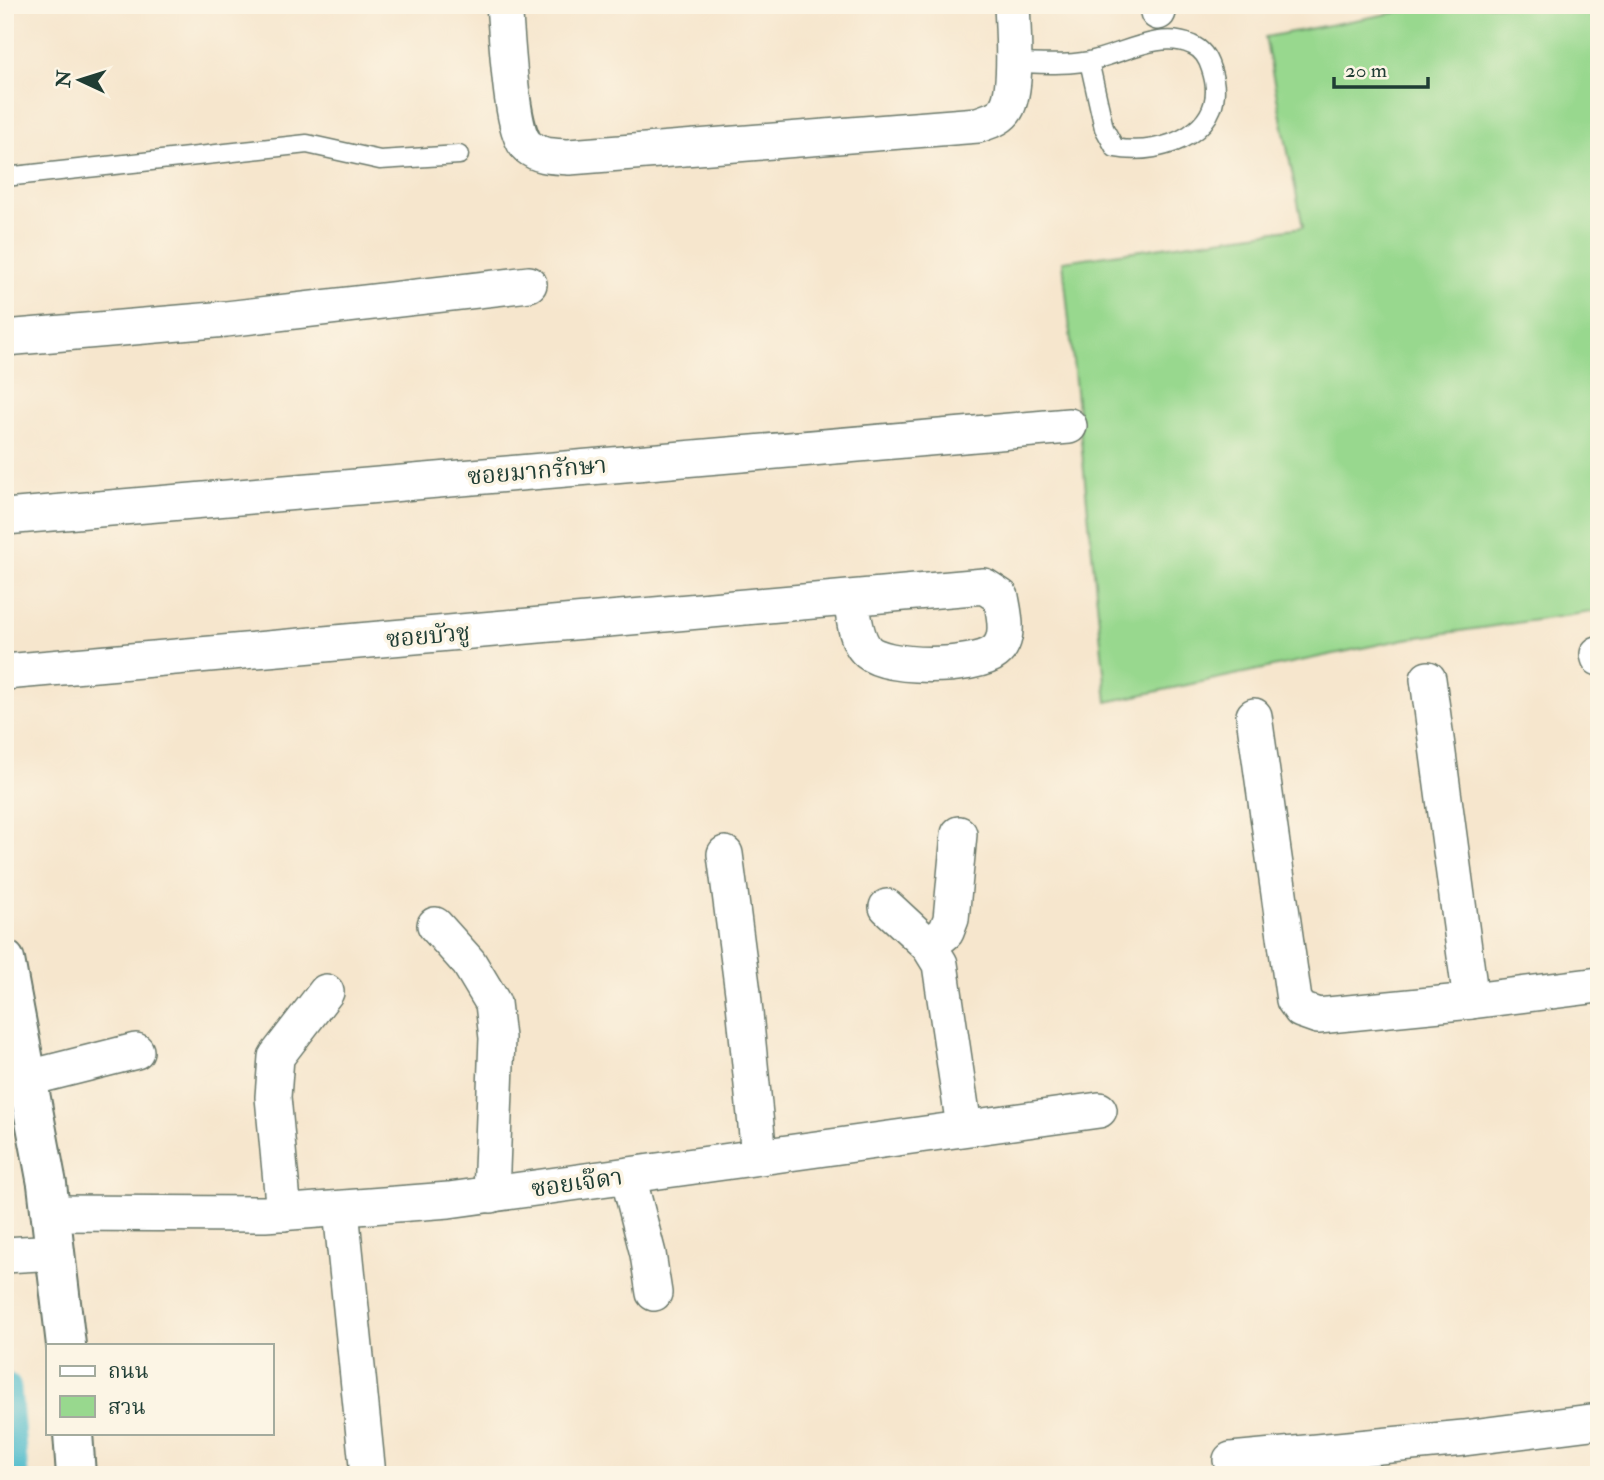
<svg xmlns="http://www.w3.org/2000/svg" width="1604" height="1480" font-family="'IM FELL Double Pica','Noto Serif Thai',serif">
<style>
.green{fill:#98d88e;stroke:#5c8a61;stroke-width:2}
.lines{fill:none;stroke-linecap:round;stroke-linejoin:round}
.canal{stroke:#50bccc;stroke-width:33}
.lane-casing{stroke:#6a786a;stroke-width:21}
.street-casing{stroke:#6a786a;stroke-width:38}
.secondary-casing{stroke:#6a786a;stroke-width:42}
.lane{stroke:#fff;stroke-width:18}
.street{stroke:#fff;stroke-width:35}
.secondary{stroke:#fff;stroke-width:38}
.labels{text-anchor:middle;dominant-baseline:central;stroke-width:7;stroke-linejoin:round;paint-order:stroke}
.street-label{font-size:24px;fill:#1f3d34;stroke:#fcf5e5}
</style>
<rect width="100%" height="100%" fill="#fcf5e5"/>
<filter id="ink" filterUnits="userSpaceOnUse"><feTurbulence type="fractalNoise" baseFrequency=".0143" numOctaves="2"/><feDisplacementMap in="SourceGraphic" scale="14" xChannelSelector="R" yChannelSelector="G"/><feConvolveMatrix kernelMatrix="1 2 1 2 8 2 1 2 1" color-interpolation-filters="sRGB"/></filter>
<filter id="wash" filterUnits="userSpaceOnUse"><feTurbulence type="fractalNoise" baseFrequency=".00686" numOctaves="4" result="noise"/><feDisplacementMap in="SourceGraphic" scale="28" xChannelSelector="R" yChannelSelector="G"/><feGaussianBlur stdDeviation="1.57" result="paint"/><feColorMatrix in="noise" values="0 0 0 0 0 0 0 0 0 0 0 0 0 0 0 0 0 1.4 0 .05"/><feComposite in="paint" operator="in"/></filter>
<g filter="url(#wash)">
<rect width="100%" height="100%" fill="#f6e6cd"/>
<polygon class="green" points="1435,5 1599,5 1599,611 1405,639 1107,702 1063,261 1303,227 1265,37"/>
<g class="lines">
<polyline class="canal" points="5,1389 12,1475"/>
</g>
</g>
<g filter="url(#ink)">
<g class="lines">
<g class="lane-casing">
<g id="lane">
<path d="M1014,63C1038,63 1064,66 1089,61C1121,55 1159,30 1192,45C1202,49 1208,59 1211,69C1232,130 1164,157 1115,148L1104,128L1089,61"/>
<polyline points="5,177 307,144 380,160 459,155"/>
</g>
</g>
<g class="street-casing">
<g id="street">
<path d="M504,5C507,32 510,133 528,147C540,157 555,156 569,157L978,125C988,121 1000,119 1006,109C1018,90 1013,29 1012,5"/>
<polyline points="1157,5 1158,12"/>
<polyline points="5,338 226,319 529,284"/>
<polyline points="5,517 1069,426"/>
<polyline points="1598,654 1599,658"/>
<path d="M5,672L984,586L1001,597C1004,614 1011,639 995,652C976,668 883,670 866,650C855,638 854,615 851,599"/>
<polyline points="1428,679 1471,1001"/>
<polyline points="1254,716 1294,1000 1301,1010 1318,1016 1471,1001 1599,985"/>
<polyline points="725,854 743,993 759,1156"/>
<polyline points="887,907 929,946 940,964 964,1127"/>
<polyline points="435,925 469,963 493,1003 497,1038 491,1195"/>
<polyline points="929,946 946,932 951,919 959,834"/>
<polyline points="29,1078 136,1051"/>
<polyline points="628,1176 648,1254 654,1293"/>
<polyline points="341,1210 368,1475"/>
<polyline points="51,1213 265,1214 449,1200 1099,1110"/>
<polyline points="284,1213 273,1097 276,1057 326,992"/>
<polyline points="5,1255 56,1252"/>
<polyline points="1231,1460 1464,1438 1599,1421"/>
</g>
</g>
<g class="secondary-casing">
<g id="secondary">
<polyline points="5,960 47,1184 66,1345"/>
<polyline points="73,1433 76,1475"/>
</g>
</g>
<use href="#lane" class="lane"/>
<use href="#street" class="street"/>
<use href="#secondary" class="secondary"/>
</g>
</g>
<g class="labels">
<g class="street-label">
<text transform="translate(537 471) rotate(-5)">ซอยมากรักษา</text>
<text transform="translate(428 636) rotate(-5)">ซอยบัวชู</text>
<text transform="translate(577 1183) rotate(-8)">ซอยเจ๊ดา</text>
</g>
</g>
<rect width="1604" height="1480" fill="none" stroke="#fcf5e5" stroke-width="28"/>
<rect x="46" y="1344" width="228" height="91" fill="#fcf5e5" stroke="#a4ab9e" stroke-width="2"/>
<rect x="60" y="1366" width="35" height="10" fill="#ffffff" stroke="#a4ab9e" stroke-width="2"/>
<text x="108" y="1378" font-size="21" fill="#1f3d34">ถนน</text>
<rect x="60" y="1396" width="35" height="21" fill="#98d88e" stroke="#a4ab9e" stroke-width="2"/>
<text x="108" y="1414" font-size="21" fill="#1f3d34">สวน</text>
<g transform="translate(80 80) rotate(274)" stroke="#fcf5e5" stroke-width="5" paint-order="stroke">
<path d="M0-5L12 26L0 18L-12 26Z" fill="#1f3d34"/>
<text y="-10" font-size="19" font-weight="bold" text-anchor="middle" fill="#1f3d34">N</text>
</g>
<path d="M1334 77v10h94v-10" fill="none" stroke="#1f3d34" stroke-width="3.5"/>
<text x="1345" y="77" font-size="21" fill="#1f3d34" stroke="#fcf5e5" stroke-width="5" paint-order="stroke">20 m</text>
</svg>
